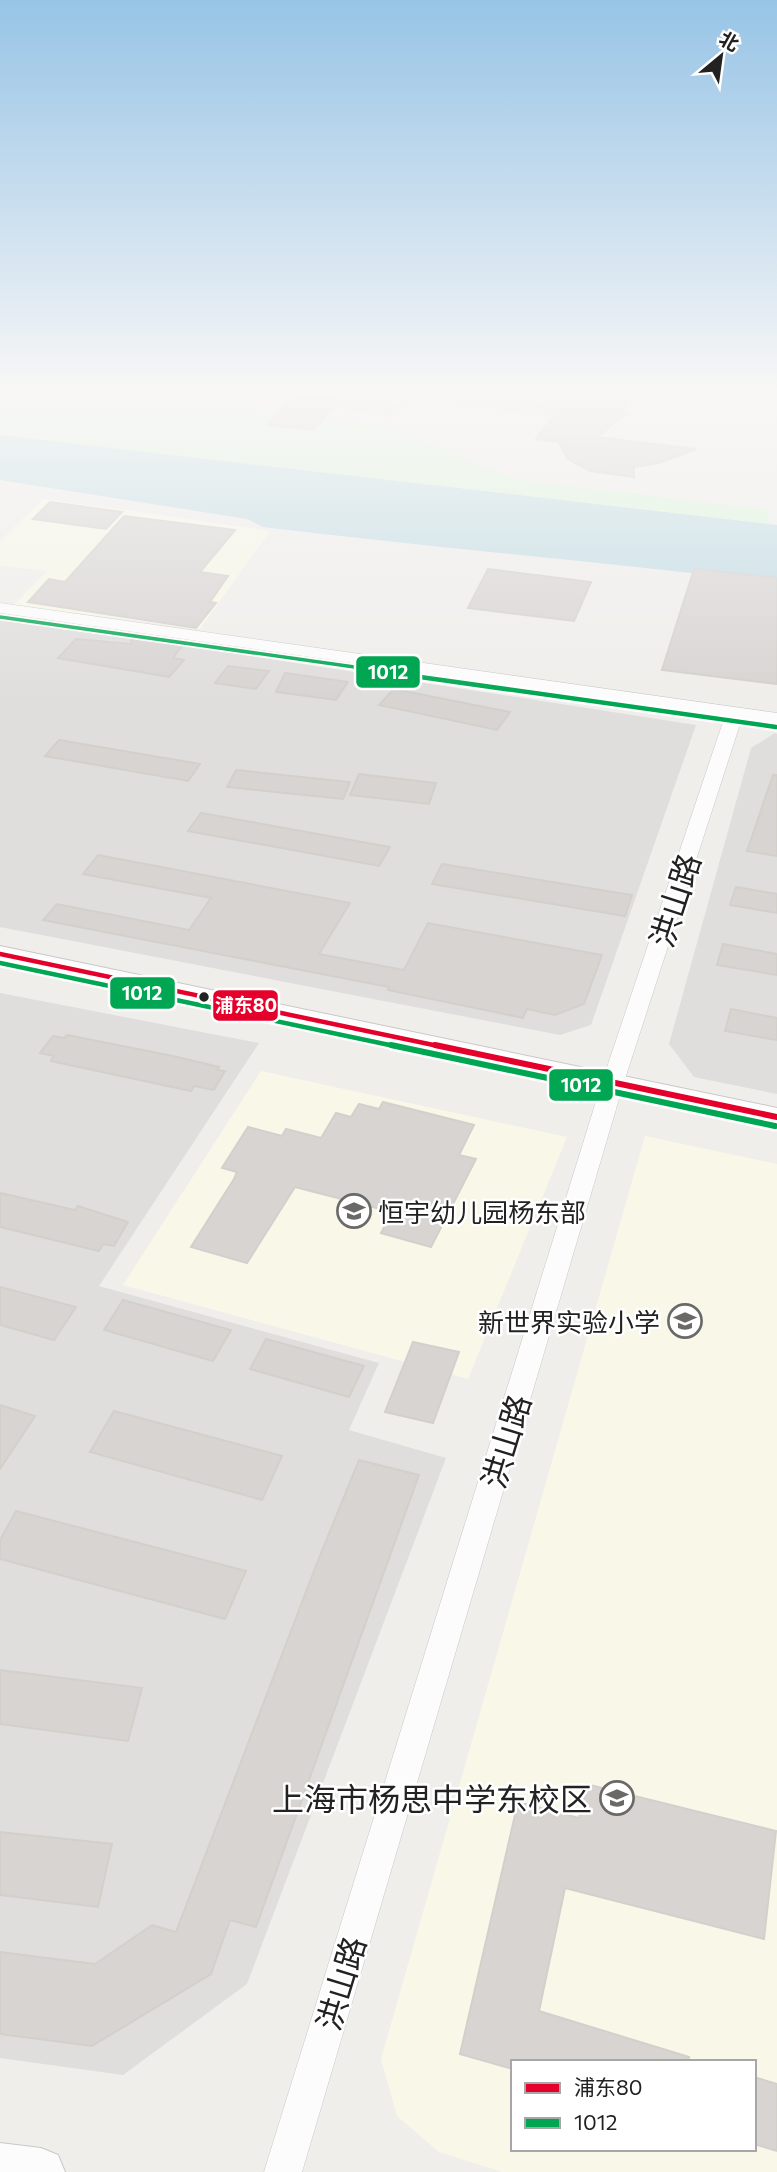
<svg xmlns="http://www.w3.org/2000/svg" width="777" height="2172" font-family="Commissioner,'Noto Sans SC',sans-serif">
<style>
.residential{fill:#dfdedc}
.education{fill:#f8f7e8;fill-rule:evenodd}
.park{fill:#daf5da}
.water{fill:#bfdbe3}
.building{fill:#d7d4d2;stroke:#d3d0cc;stroke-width:2}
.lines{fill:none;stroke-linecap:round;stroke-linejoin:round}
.service-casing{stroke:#c9c8c7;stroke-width:8}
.minor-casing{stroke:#c9c8c7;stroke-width:1}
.tertiary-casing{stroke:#c9c8c7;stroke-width:2}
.service{stroke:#fdfcfc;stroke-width:7}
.minor{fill:#fdfcfc;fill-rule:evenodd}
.tertiary{fill:#fdfcfc;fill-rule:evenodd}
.bus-1-far1-casing{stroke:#fff;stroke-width:9}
.bus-1-casing{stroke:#fff;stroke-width:11}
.bus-2-far2-casing{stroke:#fff;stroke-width:7}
.bus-2-far1-casing{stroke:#fff;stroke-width:9}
.bus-2-casing{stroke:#fff;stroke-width:11}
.bus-1-far1{stroke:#e4002b;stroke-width:4.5}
.bus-1{stroke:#e4002b;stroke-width:6}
.bus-2-far2{stroke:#00a651;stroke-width:3.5}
.bus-2-far1{stroke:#00a651;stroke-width:4.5}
.bus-2{stroke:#00a651;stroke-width:6}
.bus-dot{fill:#222;stroke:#fff;stroke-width:2.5}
.labels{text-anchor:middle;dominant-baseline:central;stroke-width:5;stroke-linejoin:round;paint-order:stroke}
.poi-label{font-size:26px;fill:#222;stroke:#fff;text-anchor:start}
.near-street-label{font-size:32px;fill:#222;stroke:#fff}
.near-poi-label{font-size:32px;fill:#222;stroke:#fff;text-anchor:end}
.line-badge{stroke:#fff;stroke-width:2.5}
.badge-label{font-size:19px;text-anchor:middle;font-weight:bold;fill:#fff}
</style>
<rect width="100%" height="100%" fill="#f0eeeb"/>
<g class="residential">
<polygon points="273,393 631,393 614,423 417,402 388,417 280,400"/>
<polygon points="0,617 696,725 591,1025 560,1035 0,927"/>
<polygon points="775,733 777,734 777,1094 694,1077 669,1044 751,748"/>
<polygon points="0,993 259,1043 99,1286 379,1363 349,1430 446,1458 247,1984 123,2075 0,2058"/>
</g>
<g class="education">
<polygon points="43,499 133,511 270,531 200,629 14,605 47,571 0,566 0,541"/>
<polygon points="261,1071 567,1137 468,1379 123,1285"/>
<path d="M645,1136L777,1164V2172H502L439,2152L397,2116L381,2059ZM513,2062H754V2149H513Z"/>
</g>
<polygon class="park" points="12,393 236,393 256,409 391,426 514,479 770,510 767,524 0,435 0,400"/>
<path class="water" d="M0,435L777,525V583C606,562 434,548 263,527L247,519L0,480Z"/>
<g class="building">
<polygon points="527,393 637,393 622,412 627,413 597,437 696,449 659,463 634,467 634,477 590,471 568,459 558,442 536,439 559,409 527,405"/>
<polygon points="295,394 339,400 314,430 267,425"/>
<polygon points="50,502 122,512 106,529 33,519"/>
<polygon points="124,516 235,530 200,572 228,576 210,602 216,603 196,628 28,602 49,579 65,582"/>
<polygon points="488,569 591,582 574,621 468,608"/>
<polygon points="694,569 777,578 777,684 662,670"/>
<polygon points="132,634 185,642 173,658 184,660 169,677 58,658 76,639 131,644"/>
<polygon points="228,666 269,671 256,689 215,683"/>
<polygon points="285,673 348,682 336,700 276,692"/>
<polygon points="394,689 510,712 497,730 379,705"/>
<polygon points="59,740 200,764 188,781 45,756"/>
<polygon points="236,770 350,782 343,799 227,787"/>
<polygon points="359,774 436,783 429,804 350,795"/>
<polygon points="773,775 777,775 777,856 747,851"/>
<polygon points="201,813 207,814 390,847 379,866 188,831"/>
<polygon points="98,855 350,903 319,954 404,970 428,923 602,955 584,1004 555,1015 527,1009 523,1018 388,990 389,987 43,920 57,904 189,930 211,898 83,874"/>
<polygon points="442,864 632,895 625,916 432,884"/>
<polygon points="736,887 777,894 777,913 730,905"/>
<polygon points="723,944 777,954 777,975 717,965"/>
<polygon points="731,1009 777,1018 777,1040 725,1031"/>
<polygon points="67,1035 173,1056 219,1067 217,1070 225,1071 214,1090 194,1086 191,1091 51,1061 54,1056 40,1053 53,1036 64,1038"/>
<polygon points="383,1102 474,1125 459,1155 476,1159 431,1247 381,1233 392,1212 295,1187 247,1263 191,1247 234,1179 237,1172 222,1168 248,1127 282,1136 286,1129 321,1138 336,1113 351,1117 359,1104 379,1109"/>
<polygon points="0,1193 75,1210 78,1206 128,1222 114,1246 103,1244 99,1251 0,1227"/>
<polygon points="0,1287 76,1307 54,1340 0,1325"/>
<polygon points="123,1300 231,1330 213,1361 104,1330"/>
<polygon points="266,1339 364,1366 349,1397 250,1369"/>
<polygon points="413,1342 459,1352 433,1423 385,1412"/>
<polygon points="0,1405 35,1416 0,1469"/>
<polygon points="114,1411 282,1456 262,1500 90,1452"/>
<polygon points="359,1460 419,1475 256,1927 230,1920 211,1974 92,2046 0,2034 0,1952 95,1964 152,1925 176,1932 317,1563"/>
<polygon points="16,1511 246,1571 225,1619 0,1559 0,1540"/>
<polygon points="0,1670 142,1688 128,1741 0,1724"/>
<polygon points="586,1784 776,1831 764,1939 565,1888 539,2011 689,2057 688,2062 513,2062 513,2069 460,2054 518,1802 579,1818"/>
<polygon points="0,1832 112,1844 98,1907 0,1895"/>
<polygon points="754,2077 777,2084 777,2151 754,2144"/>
</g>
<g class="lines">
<g class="service-casing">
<polyline id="service" points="394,403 401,393"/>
</g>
<g class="minor-casing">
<polygon id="minor" points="0,603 777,713 777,723 742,718 624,1082 302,2172 264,2172 602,1082 725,716 0,613"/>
</g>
<g class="tertiary-casing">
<g id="tertiary">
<polygon points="0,946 777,1108 777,1126 0,962"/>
<polygon points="0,2143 41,2148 58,2155 65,2172 0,2172"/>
</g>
</g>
<use href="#service" class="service"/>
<use href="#minor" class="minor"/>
<use href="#tertiary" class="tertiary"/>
<g class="bus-1-far1-casing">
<polyline id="bus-1-far1" points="0,954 443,1047"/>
</g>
<g class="bus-1-casing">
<polyline id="bus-1" points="435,1045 777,1117"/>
</g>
<g class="bus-2-far2-casing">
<polyline id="bus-2-far2" points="0,617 418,676"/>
</g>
<g class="bus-2-far1-casing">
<g id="bus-2-far1">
<polyline points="406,675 776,727"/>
<polyline points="0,963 399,1047"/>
</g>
</g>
<g class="bus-2-casing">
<polyline id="bus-2" points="391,1045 775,1126"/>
</g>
<use href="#bus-1-far1" class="bus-1-far1"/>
<use href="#bus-1" class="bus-1"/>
<use href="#bus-2-far2" class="bus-2-far2"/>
<use href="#bus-2-far1" class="bus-2-far1"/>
<use href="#bus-2" class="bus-2"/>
</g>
<linearGradient id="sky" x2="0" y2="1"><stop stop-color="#97c4e6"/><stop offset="0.56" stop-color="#f8f7f6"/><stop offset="1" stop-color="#f8f7f6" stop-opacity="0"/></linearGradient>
<rect width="777" height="697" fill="url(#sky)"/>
<defs>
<g id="school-ring" transform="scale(1.75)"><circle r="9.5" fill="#fff" stroke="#6a6968" stroke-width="1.5"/><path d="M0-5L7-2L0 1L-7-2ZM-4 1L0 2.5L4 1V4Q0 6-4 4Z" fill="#6a6968"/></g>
</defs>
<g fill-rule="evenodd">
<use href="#school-ring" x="354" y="1211"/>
<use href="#school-ring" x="685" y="1321"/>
<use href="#school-ring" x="617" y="1798"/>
</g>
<circle class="bus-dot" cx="204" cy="997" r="6"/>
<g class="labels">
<g class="poi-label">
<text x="378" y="1211">恒宇幼儿园杨东部</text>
<text x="660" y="1321" text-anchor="end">新世界实验小学</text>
</g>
<g class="near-street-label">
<text transform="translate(674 900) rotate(-72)">洪山路</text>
<text transform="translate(505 1441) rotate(-73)">洪山路</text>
<text transform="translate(340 1983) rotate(-73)">洪山路</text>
</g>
<g class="near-poi-label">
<text x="592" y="1798">上海市杨思中学东校区</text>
</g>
</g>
<g class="line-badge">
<rect x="355" y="655" width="66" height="34" rx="7" fill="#00a651"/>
<rect x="109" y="976" width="67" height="34" rx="7" fill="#00a651"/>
<rect x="212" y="989" width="67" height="33" rx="7" fill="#e4002b"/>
<rect x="548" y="1068" width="66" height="34" rx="7" fill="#00a651"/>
</g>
<g class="badge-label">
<text x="388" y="679">1012</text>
<text x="142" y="1000">1012</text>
<text x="246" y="1012">浦东80</text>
<text x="581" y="1092">1012</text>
</g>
<rect x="511" y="2060" width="245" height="91" fill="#ffffff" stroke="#a7a7a7" stroke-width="2"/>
<rect x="525" y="2083" width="35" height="10" fill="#e4002b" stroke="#a7a7a7" stroke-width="2"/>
<text x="574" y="2095" font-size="21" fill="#222222">浦东80</text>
<rect x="525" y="2118" width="35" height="10" fill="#00a651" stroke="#a7a7a7" stroke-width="2"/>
<text x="574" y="2130" font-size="21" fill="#222222">1012</text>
<g transform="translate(721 56) rotate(29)" stroke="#ffffff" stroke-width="5" paint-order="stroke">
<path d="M0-5L12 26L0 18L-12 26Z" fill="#222222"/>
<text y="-10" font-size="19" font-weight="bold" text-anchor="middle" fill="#222222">北</text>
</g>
</svg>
